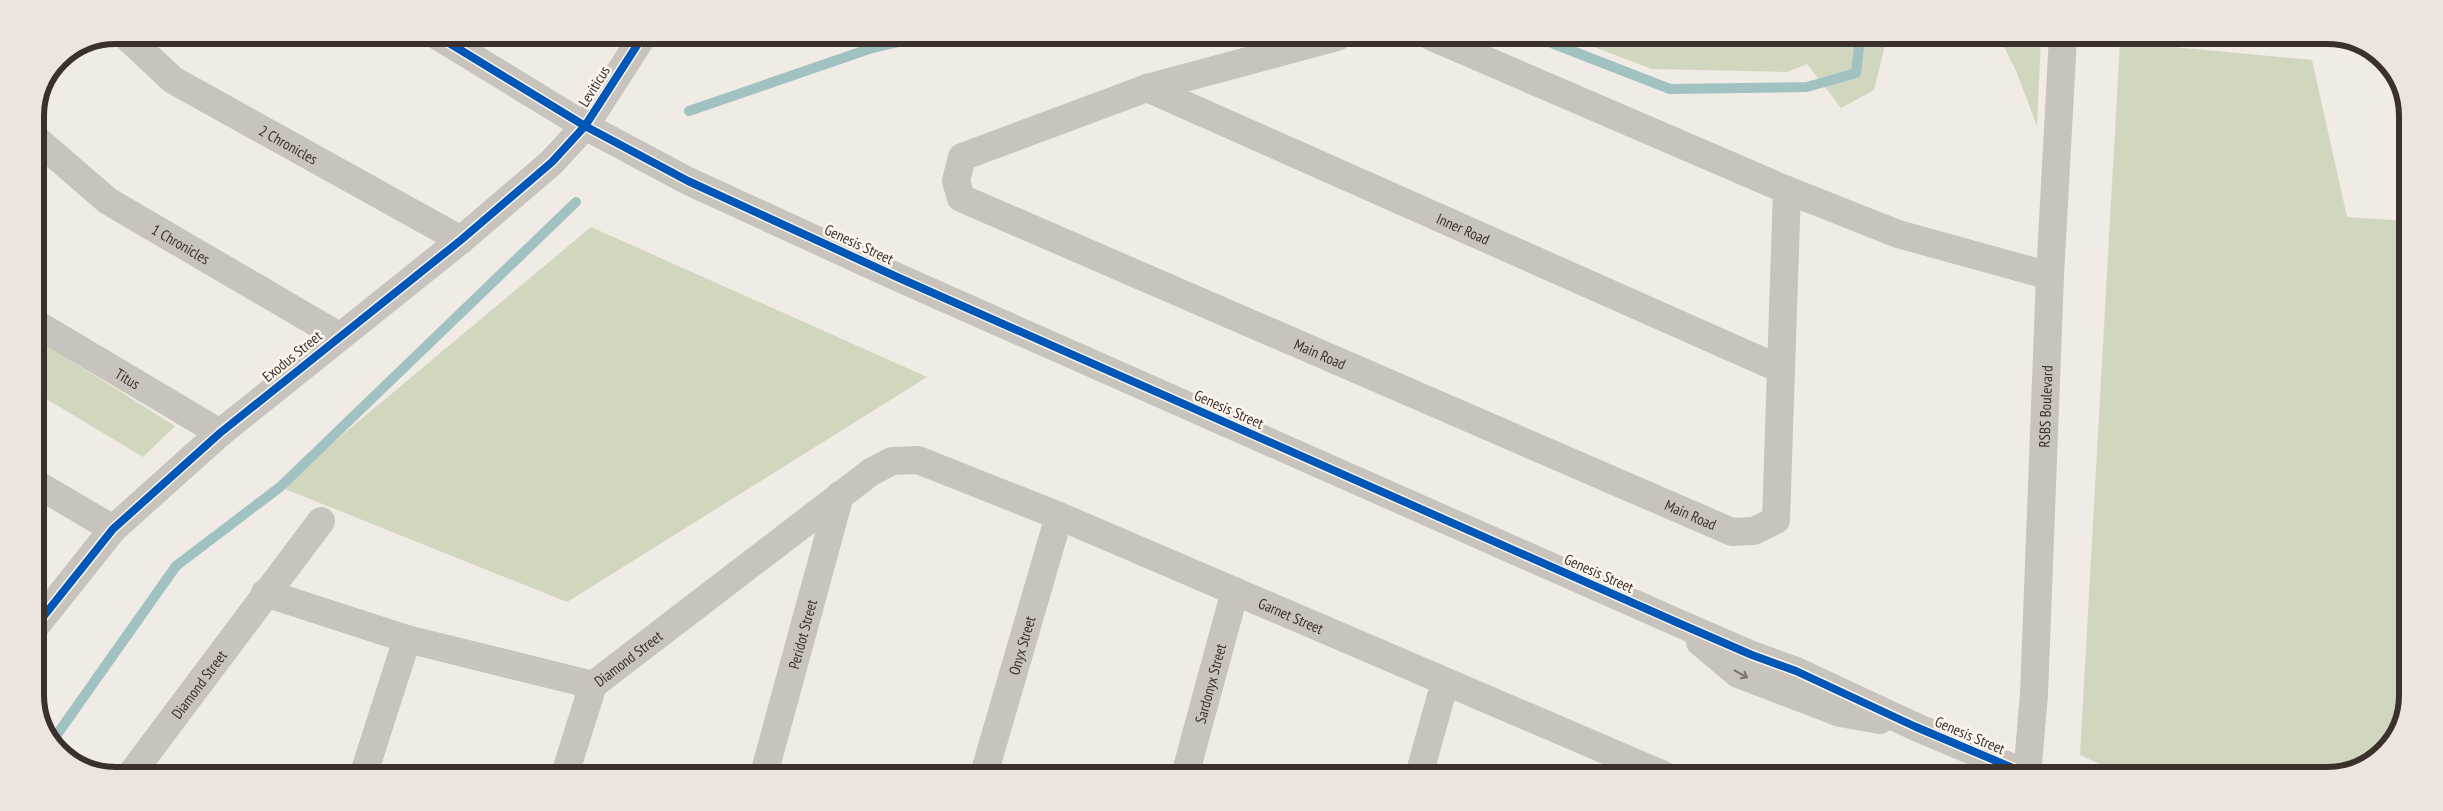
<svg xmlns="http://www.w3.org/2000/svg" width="2443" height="811" font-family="'PT Sans Narrow',sans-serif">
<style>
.green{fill:#d1d6bf}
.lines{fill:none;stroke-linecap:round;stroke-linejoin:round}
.stream{stroke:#a1c2c1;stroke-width:10}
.minor{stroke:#c9c3be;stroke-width:28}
.cycleway-casing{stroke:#fbf5ee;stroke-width:11}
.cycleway{stroke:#0057b8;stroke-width:8}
.oneway{stroke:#7b726d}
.labels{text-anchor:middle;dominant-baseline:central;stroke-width:5;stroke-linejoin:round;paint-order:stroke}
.street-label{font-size:15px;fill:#3b302b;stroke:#fbf5ee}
.rim{fill:none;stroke:#3b302b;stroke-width:6}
</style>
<rect width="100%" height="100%" fill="#f0ebe5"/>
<g class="green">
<polygon points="1568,37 1887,37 1874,90 1841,108 1807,64 1787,72 1652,69"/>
<polygon points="1999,37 2041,37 2037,126 2017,73"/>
<polygon points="2120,42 2312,60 2347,217 2407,221 2405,716 2376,759 2327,776 2125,776 2080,755"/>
<polygon points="591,227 927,377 567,602 280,487"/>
<polygon points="35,338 175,426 143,457 35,392"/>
</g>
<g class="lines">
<g class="stream">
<polyline points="1536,37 1670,89 1807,87 1856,73 1860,37"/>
<polyline points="689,111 869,49 924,36"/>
<polyline points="51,743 176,566 280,487 576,202"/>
</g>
<g class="minor">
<path id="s1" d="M125,35L173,80L461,240"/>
<polyline points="436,35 585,126 688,181 897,277 1676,622 1752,655 1796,671 1916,727 2027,774"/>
<path id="s2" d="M1337,37L1147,88L962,157L956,181L961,198L1732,532L1754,531L1776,520L1787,190"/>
<polyline points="1432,37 1787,190 1898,234 2050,276"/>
<path id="s3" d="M1147,88L1780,369"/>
<path id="s4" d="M35,138L108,201L339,336"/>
<path id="s5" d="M35,323L220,433"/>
<polyline points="35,483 113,529"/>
<path id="s6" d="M265,593L407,639L593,685L871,472L892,461L918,460L1059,516L1664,775"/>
<polyline points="35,627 113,529 220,433 461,240 552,162 585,126 643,36"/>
<polyline points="1700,642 1738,674 1840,713 1880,720"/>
<path id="s7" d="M132,773L321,521"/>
<polyline points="364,773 407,639"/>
<polyline points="565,774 593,685"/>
<path id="s8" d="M764,774L840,495"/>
<path id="s9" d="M984,774L1059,516"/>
<path id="s10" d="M1185,775L1235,591"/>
<polyline points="1419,775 1445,682"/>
<path id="s11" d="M2027,776L2034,694L2050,276L2063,37"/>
</g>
<g class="cycleway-casing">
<g id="cycleway">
<polyline points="436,35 585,126 688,181 897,277 1676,622 1752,655 1796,671 1916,727 2027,774 2027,776"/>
<polyline points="35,627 113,529 220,433 461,240 552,162 585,126 643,36"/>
</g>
</g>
<use href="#cycleway" class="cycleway"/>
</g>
<defs><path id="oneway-shaft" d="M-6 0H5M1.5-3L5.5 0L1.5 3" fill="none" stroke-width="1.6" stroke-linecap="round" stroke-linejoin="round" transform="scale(1.25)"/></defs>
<use class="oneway" href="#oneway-shaft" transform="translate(1741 674) rotate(29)"/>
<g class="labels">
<g class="street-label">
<text transform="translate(594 86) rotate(-58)">Leviticus</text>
<text stroke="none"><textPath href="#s1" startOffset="198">2 Chronicles</textPath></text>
<text stroke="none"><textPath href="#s3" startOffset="346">Inner Road</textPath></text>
<text stroke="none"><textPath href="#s4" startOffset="181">1 Chronicles</textPath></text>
<text transform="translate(859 244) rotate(25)">Genesis Street</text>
<text stroke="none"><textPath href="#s2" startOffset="828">Main Road</textPath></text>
<text transform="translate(292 356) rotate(-39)">Exodus Street</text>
<text stroke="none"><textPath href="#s5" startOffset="108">Titus</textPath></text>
<text stroke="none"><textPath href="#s11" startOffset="370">RSBS Boulevard</textPath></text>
<text transform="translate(1229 409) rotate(24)">Genesis Street</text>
<text stroke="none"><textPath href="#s2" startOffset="1232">Main Road</textPath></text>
<text transform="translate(1599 573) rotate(24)">Genesis Street</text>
<text stroke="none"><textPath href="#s6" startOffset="1145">Garnet Street</textPath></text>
<text stroke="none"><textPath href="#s8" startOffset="145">Peridot Street</textPath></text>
<text stroke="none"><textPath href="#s9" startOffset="134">Onyx Street</textPath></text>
<text stroke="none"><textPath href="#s6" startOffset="385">Diamond Street</textPath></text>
<text stroke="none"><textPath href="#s7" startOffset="111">Diamond Street</textPath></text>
<text stroke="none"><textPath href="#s10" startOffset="95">Sardonyx Street</textPath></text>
<text transform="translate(1970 735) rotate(23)">Genesis Street</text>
</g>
</g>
<path d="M0 0H2443V811H0ZM116 44H2327A72 72 0 0 1 2399 116V695A72 72 0 0 1 2327 767H116A72 72 0 0 1 44 695V116A72 72 0 0 1 116 44Z" fill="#ece5de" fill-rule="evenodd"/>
<path class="rim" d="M116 44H2327A72 72 0 0 1 2399 116V695A72 72 0 0 1 2327 767H116A72 72 0 0 1 44 695V116A72 72 0 0 1 116 44Z"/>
</svg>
